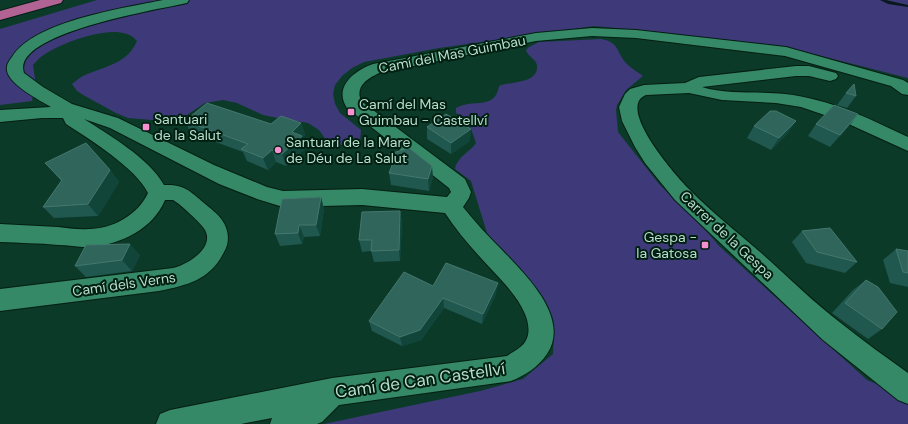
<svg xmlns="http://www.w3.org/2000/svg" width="908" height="424" font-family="'DM Sans',sans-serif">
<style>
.green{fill:#3e3a7a}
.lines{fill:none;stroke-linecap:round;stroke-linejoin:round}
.stream{fill:#09181d;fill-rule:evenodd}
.minor-casing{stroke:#041e13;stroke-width:2}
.motorway-casing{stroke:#041e13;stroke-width:2}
.minor{fill:#358966;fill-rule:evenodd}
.motorway{fill:#b16394;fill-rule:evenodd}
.wall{fill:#20574f}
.shaded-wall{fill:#11453a}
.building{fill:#30655c;stroke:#45786d}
.poi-dot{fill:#f690d0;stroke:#001f12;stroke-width:1.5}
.labels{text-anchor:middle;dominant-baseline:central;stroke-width:4;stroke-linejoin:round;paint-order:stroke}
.street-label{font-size:14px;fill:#b6ddc9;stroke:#001f12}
.poi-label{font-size:14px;fill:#b6ddc9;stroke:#001f12;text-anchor:start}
.near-street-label{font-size:17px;fill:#b6ddc9;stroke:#001f12}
</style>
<rect width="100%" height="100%" fill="#0c3a28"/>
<g class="green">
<path d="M97,0H908V78L782,46L649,31L594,26L439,48L364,62L352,68L342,76L335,85L333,94L335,104L340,113L361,130L360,142L341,145L326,140L319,130L308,123L278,118L263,115L237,103L223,100L205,103L176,122L128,118L116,113L85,96L77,91L72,84C76,81 80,77 85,75C106,66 127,64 137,41C120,19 61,43 42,56C39,58 36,62 33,65L35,79L32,101L0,105V29Z"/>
<path d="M601,39C620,42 616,53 627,64C632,69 638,72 643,76L626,90L617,105L616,110L618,132L659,184L708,233L719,246L867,380L884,387L908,403V424H324L480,391L523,379L553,354L554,330L537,298L487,233L471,181L455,169C457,157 470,152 476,143L468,120L456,113V108C473,98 495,111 499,86C511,81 539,84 537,65C536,59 528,57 526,50L529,47L539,42Z"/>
</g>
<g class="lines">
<polygon class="stream" points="880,0 886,0 908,5 908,7 888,4"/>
<g class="minor-casing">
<g id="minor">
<path d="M163,0H189L187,3C161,9 10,33 24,73L43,87L72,104L118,118L214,165L267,187L283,191L362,189L447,197L451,192L449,188L347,108C333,87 355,70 373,64L536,33L592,28L636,30L786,47L903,80L908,83V95L902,94L891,86L785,56L636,38L592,36L536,41L379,73C367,79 355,86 361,101L465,179L471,192L469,198L463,207C475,222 488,236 502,250C525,274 571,318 547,354C538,367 526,375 511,381L339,405L322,422L317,424H270L272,418L241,424H156L160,414L170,410L332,378L507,356C514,351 524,347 527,338C530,331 528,321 525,314C518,297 504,283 492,270C475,252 458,233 445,213L362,205L283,207L257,199L219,184L110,128L84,119C109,135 149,158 164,185C184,184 190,191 204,203C210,208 218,214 222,220C229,230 230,242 224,252C210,280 188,285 159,291L0,311V289L173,268C187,265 215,248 205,230C202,224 179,203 173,200H165C153,229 121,244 92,247C80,248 69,245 58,245C39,243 19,243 0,242V224C19,225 39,226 58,227C68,228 78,230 89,229C112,229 138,215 148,193C136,168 89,139 66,124L63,118H42L0,122V110L51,107C39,100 10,85 7,71C6,65 9,61 12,57C34,21 124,8 163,0Z"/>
<path d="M796,66H809L836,73L838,76L836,79L830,81L809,76H796L702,87C727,95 759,91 785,94C829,99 868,118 908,137V151L842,121L801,107L776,103L722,100L689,93L646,95C615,107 677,177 689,189C711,212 736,231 760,252C787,276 813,302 842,324C863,341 886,357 908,373V404L898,400L823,340L675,200L645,163L635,147L622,121L619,107L625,94L630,89L644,85L685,83L699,77Z"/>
</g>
</g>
<g class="motorway-casing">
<polygon id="motorway" points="40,0 63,0 61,3 0,20 0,11"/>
</g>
<use href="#minor" class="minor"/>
<use href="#motorway" class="motorway"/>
</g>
<g class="wall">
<polygon points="846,93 856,96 847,108 837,105"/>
<polygon points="185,121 271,124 301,123 305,135 303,137 306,148 286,166 276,162 268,170 247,161 243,152 191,133"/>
<polygon points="796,121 788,133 771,150 747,138 754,126"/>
<polygon points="816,124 849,126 830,147 808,136"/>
<polygon points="427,127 470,141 451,154 427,139"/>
<polygon points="389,154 433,177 429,191 391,185 389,173 392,167"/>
<polygon points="45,163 110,170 119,182 98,216 54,218 43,207 61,181"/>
<polygon points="321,197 324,209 320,236 304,237 302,244 280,246 275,234"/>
<polygon points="400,211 402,223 400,261 374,262 371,251 362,252 359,240"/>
<polygon points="802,231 857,262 845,273 806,263 792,242"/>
<polygon points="896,249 908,251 908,287 890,283 883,260"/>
<polygon points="140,255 132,271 86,277 75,266"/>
<polygon points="866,280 882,329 868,339 832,313 853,290"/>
<polygon points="433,286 496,294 482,324 444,308 421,340 402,346 372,331 369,321"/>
</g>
<g class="shaded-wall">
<polygon points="858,114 849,126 830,147 840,135"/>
<polygon points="796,121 788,133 771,150 779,138"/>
<polygon points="301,123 305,135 303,137 306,148 286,166 282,154 292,132"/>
<polygon points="471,129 470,141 451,154 451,143"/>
<polygon points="272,150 276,162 268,170 263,158"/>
<polygon points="432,166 433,177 429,191 428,179"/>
<polygon points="110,170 119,182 98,216 88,204"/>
<polygon points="321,197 324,209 320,236 316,225"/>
<polygon points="400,211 402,223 400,261 399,250"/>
<polygon points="299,225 304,237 302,244 298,233"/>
<polygon points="130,244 140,255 132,271 122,260"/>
<polygon points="498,283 496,294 482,324 483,314"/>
<polygon points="443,298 444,308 421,340 402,346 400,337"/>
</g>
<g class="building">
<polygon points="854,84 856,96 846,93"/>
<polygon points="207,103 271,124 281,116 301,123 292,132 302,136 282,154 272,150 263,158 241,149 248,144 185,121"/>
<polygon points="834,105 858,114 840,135 816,124"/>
<polygon points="770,111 776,111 796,121 779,138 754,126"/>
<polygon points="446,114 471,129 451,143 427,127"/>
<polygon points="86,143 110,170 88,204 43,207 62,180 45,163"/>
<polygon points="409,148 432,166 428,179 389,173 393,163 389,154"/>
<polygon points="321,197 316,225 299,225 298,233 275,234 282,199"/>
<polygon points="400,211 399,250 371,251 372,240 359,240 362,212"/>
<polygon points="830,228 857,262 817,252 802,231"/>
<polygon points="130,244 122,260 75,266 86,245"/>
<polygon points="896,249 908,251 908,273 903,272"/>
<polygon points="446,263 498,283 483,314 443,298 420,330 400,337 369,321 404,272 433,286"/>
<polygon points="866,280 878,287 897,312 882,329 845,303"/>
</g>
<g class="poi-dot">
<rect x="347" y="108" width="8" height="8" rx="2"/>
<rect x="142" y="123" width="8" height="8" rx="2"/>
<circle cx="278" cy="150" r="4"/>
<rect x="701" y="241" width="8" height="8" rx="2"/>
</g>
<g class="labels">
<g class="street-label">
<text transform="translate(452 54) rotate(-11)">Camí del Mas Guimbau</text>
<text transform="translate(727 235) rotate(43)">Carrer de la Gespa</text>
<text transform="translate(124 284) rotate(-8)">Camí dels Verns</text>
</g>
<g class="poi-label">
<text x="359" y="104">Camí del Mas<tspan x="359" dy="16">Guimbau - Castellví</tspan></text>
<text x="154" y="119">Santuari<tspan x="154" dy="16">de la Salut</tspan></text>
<text x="286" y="142">Santuari de la Mare<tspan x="286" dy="16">de Déu de La Salut</tspan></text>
<text x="697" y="237" text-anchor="end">Gespa -<tspan x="697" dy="16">la Gatosa</tspan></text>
</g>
<g class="near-street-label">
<text transform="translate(420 380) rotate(-8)">Camí de Can Castellví</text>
</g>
</g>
</svg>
